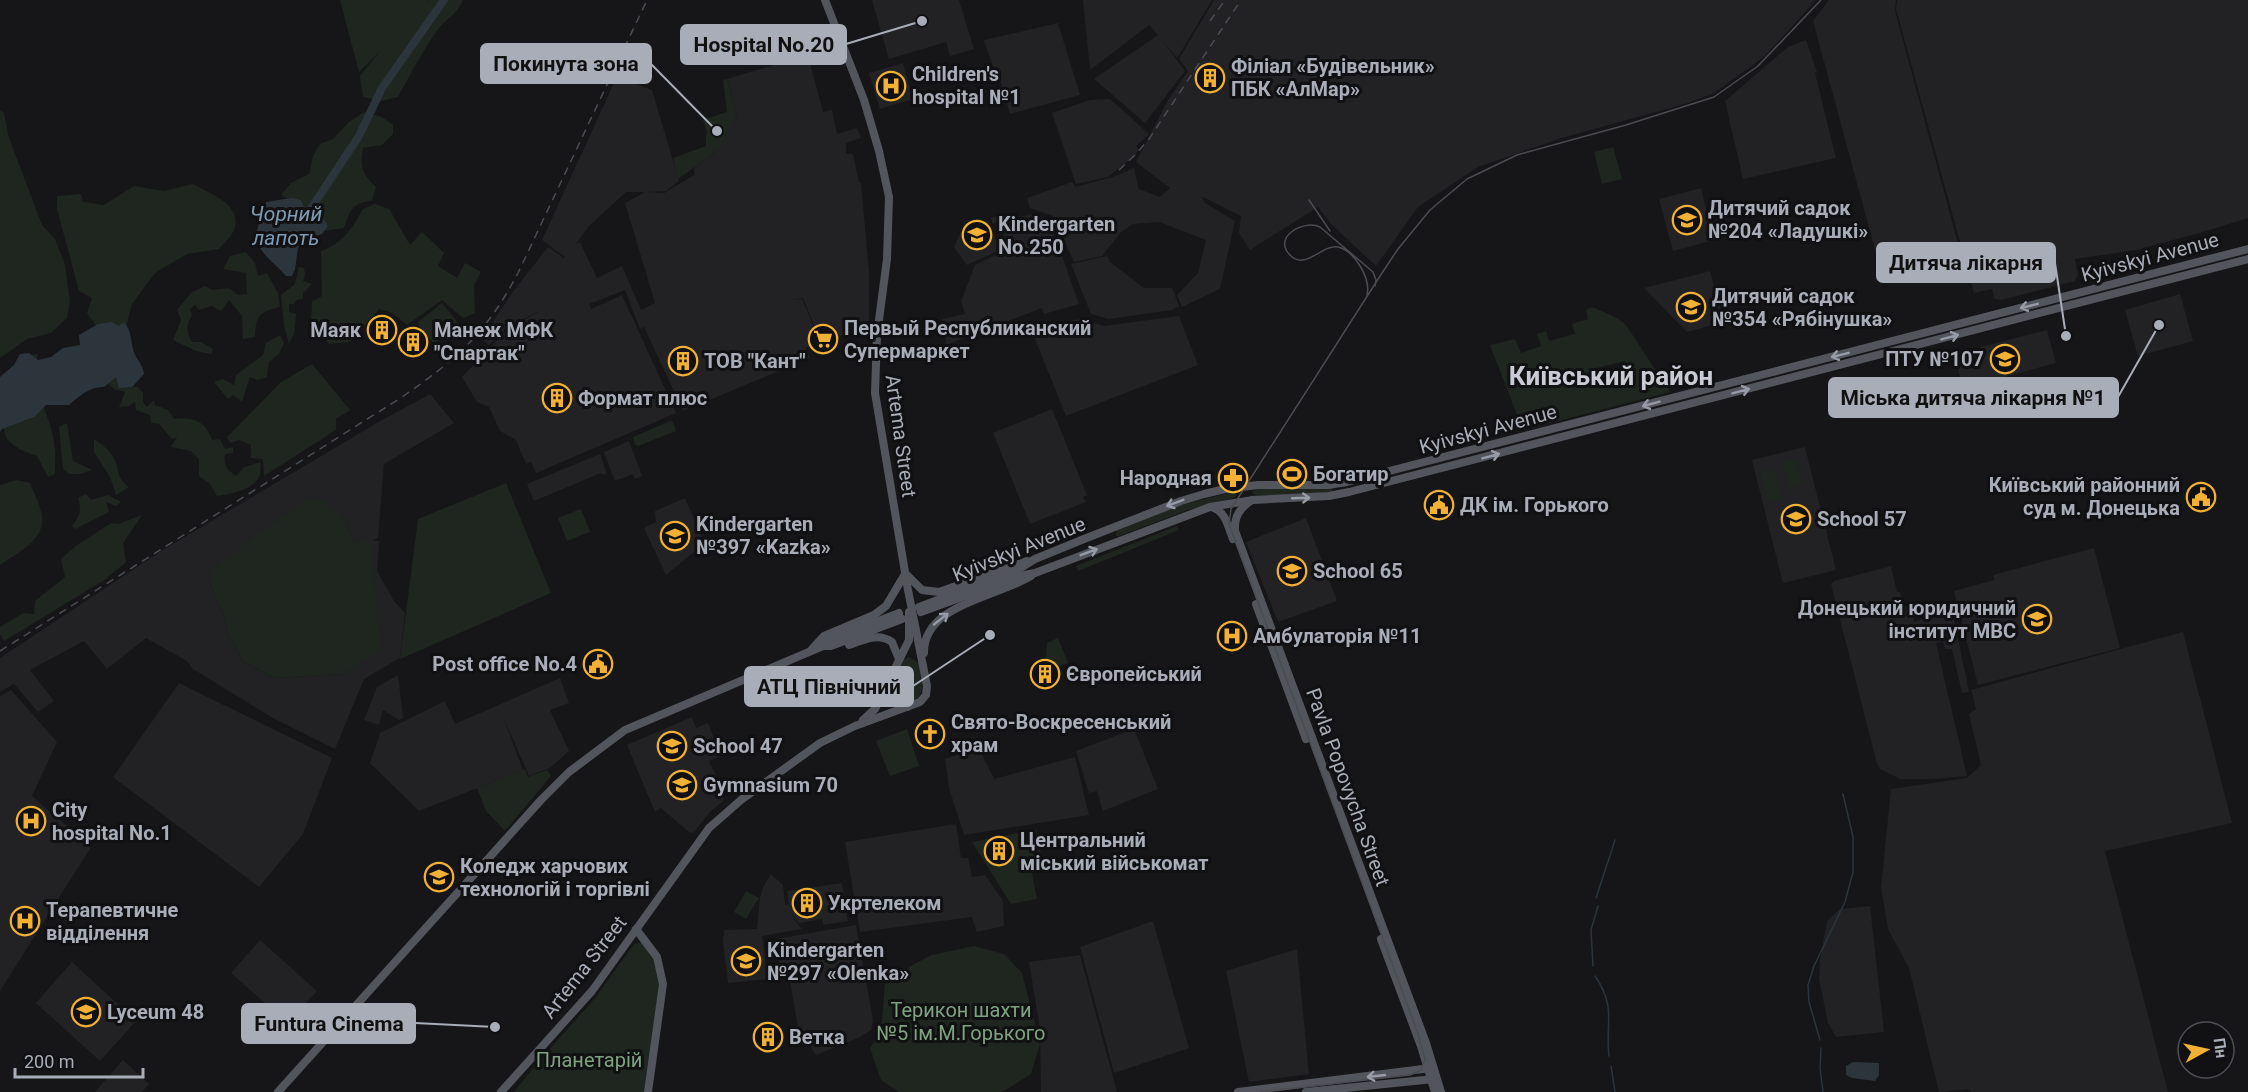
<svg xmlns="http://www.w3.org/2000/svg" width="2248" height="1092" font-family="Roboto,sans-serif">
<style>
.built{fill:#222225;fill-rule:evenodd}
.green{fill:#1e261f;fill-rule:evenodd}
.water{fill:#2c353c}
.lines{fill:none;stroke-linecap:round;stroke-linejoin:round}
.stream{stroke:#2c353c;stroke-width:1.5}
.river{stroke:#2c353c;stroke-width:8}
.major{stroke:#53555c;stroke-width:8}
.tram{stroke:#4a4c52;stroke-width:1.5}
.rail{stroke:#4a4c52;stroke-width:1.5;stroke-dasharray:8 6;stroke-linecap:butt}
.oneway{stroke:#979ba6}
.labels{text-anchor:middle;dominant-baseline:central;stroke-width:6;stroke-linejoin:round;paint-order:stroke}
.poi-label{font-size:20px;font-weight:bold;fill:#a8adb8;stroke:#111113;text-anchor:start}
.street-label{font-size:20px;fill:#a8adb8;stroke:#111113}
.park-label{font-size:20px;fill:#7fa381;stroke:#111113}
.water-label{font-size:21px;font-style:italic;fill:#7f9bb3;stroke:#111113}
.district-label{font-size:26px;font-weight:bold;fill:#c9ccd4;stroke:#111113}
.leader{fill:none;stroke:#a8adb8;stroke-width:2}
.callout-dot{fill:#a8adb8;stroke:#111113;stroke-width:2}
.callout{fill:#a8adb8;stroke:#a8adb8;stroke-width:2}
.callout-label{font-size:21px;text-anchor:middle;font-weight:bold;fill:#111}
</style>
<rect width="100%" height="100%" fill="#161618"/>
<g class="built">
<polygon points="872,0 959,0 974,49 950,56 946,42 889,59"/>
<polygon points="1083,0 1212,0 1177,58 1162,40 1185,71 1145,123 1094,79 1158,35 1149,25 1090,70"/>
<polygon points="1214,0 1816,0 1764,57 1714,93 1688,103 1562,138 1478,167 1418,207 1376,266 1330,223 1318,207 1250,250 1239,233 1241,216 1201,196 1205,203 1235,221 1220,289 1182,307 1177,295 1198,273 1206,240 1159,222 1133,224 1121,232 1102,256 1074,262 1053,216 1030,208 1027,198 1072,182 1075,187 1113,177 1134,168 1139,189 1160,197 1170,188 1136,162 1168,100 1188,71 1179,59"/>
<polygon points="1829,0 1896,0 1895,11 1959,247 1880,268 1813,21"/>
<polygon points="1897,0 2248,0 2248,218 2203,232 2136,250 2075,259 2078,275 2075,281 2001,300 1995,299 1992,289 1974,293 1896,9"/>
<polygon points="1058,23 1080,95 1010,114 999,76 996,76 984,40"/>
<polygon points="1806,40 1817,72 1815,73 1836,158 1743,179 1725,101 1788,47"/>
<path d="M808,55L823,112L832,110L837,134L857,128L861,138L846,143V154H853L859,182L861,183L869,272V323L837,338L832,326L817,332L803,298L792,300L802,299L816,332L811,334L814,344L806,348L810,358L683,411L644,327L640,329L625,290L589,304L591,309L622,295L676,413L536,473L531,462L526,464L516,440L500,431L489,407L477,402L462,377L509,328L542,310L508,326L489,345L482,338L512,293L548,247L564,258L565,257L542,240L624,61L633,65V83L652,90L679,181L666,191L646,192L664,193L694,175V168L714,152L729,124L737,119L727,79ZM626,192H645L625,203L655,303L641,310L622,266L597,278L580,242L576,244L589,226Z"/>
<polygon points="903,63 913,99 880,109 869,73"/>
<polygon points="1110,99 1149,134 1136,146 1139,150 1131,159 1108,177 1076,184 1052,113 1090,100"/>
<polygon points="1701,188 1714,240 1673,251 1659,199"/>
<polygon points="1003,214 1005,219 1036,214 1047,219 1056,239 1079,304 1044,314 1042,308 946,345 942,319 965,314 961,301 975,265 1004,251 1003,220 993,224 991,218"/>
<polygon points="988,221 1000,250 967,265 954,247 965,223"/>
<polygon points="1107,256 1110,262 1144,288 1172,288 1179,306 1172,310 1109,319 1091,314 1071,264"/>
<polygon points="1710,271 1724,322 1687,332 1644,288"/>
<polygon points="2180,294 2193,341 2138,356 2125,310"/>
<polygon points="1179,316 1198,365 1066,416 1031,329 1079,319 1104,326"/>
<polygon points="2047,330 2056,363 1963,388 1954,354"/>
<path d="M430,394L454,423L384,464L378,538L372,540L379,541L377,571L394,601L405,613L400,658L364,679L335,749L271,717L193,669L187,661L146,638L107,669L84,641L30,670L54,701L38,712L14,684L0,692V658L161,551L382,420ZM345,521L354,543L342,674L274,678L243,661L228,634L223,613L210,584Z"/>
<polygon points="1052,409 1087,495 1083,497 1086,502 1030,524 993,433"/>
<polygon points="629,441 642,476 635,479 633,474 615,481 604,452"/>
<polygon points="1805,447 1836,570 1783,583 1752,460"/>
<polygon points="600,454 607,474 603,475 601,473 534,501 527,484"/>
<polygon points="685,498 705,543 666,575 644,528 656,522 655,511"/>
<polygon points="1306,518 1337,601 1278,622 1246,542"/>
<polygon points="2094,548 2120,648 1978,685 1954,591 1994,580 1993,575"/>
<polygon points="1891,566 1897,592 1900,592 1904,606 1907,606 1908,610 1911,609 1914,622 1952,609 1969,692 1962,693 1952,649 1945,649 1943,641 1936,643 1967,776 1933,779 1900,779 1880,769 1877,764 1831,584 1834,581"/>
<polygon points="2183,632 2232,823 2105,851 2168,1092 1971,1092 1970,1089 1939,1092 1909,968 1888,929 1881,888 1891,789 1967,778 1981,765 1969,714 1976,709 1971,690"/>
<polygon points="398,675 403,718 399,720 383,710 379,725 364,720 377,687"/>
<polygon points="560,678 569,703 550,710 569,751 550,768 529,776 504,719 523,770 419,811 370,763 380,733 445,701 455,724"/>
<polygon points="179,683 332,758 303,834 259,887 113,777"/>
<polygon points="11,690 57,742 32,796 91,847 0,991 0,696"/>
<polygon points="692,717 696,728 708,723 721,756 709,761 724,793 723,801 710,812 693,833 689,832 661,808 655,812 627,745"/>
<polygon points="1134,729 1158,789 1103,811 1097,791 1089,793 1076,751"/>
<polygon points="979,748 994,779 1075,757 1089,815 964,835 949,788 945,759"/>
<polygon points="956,824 961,858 968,858 972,877 985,875 1003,901 1004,926 977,932 972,917 860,932 845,842"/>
<polygon points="771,874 783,885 785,905 789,904 787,891 842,883 848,921 823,925 822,919 799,923 792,917 802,929 762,936 768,979 728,983 723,943 724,930 757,929 760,898 763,887"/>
<polygon points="1870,906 1884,1032 1836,1037 1828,1023 1819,979 1820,960 1827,921 1840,909"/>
<polygon points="1153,921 1189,1048 1114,1073 1080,947"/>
<polygon points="856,925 873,1020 871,1030 860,1037 816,1055 798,1028 787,963 779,963 776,939"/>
<polygon points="260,940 317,991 288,1023 231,973"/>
<polygon points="1297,949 1309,1074 1249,1082 1226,971"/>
<polygon points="1080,955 1117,1092 1041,1092 1040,1029 1029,962"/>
<polygon points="72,962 136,1021 100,1061 36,1003"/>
<polygon points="123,1060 149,1084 142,1092 95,1092"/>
</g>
<g class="green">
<path d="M340,0H428L427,2L429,0H463C458,13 447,18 439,28C423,50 411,73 398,97L381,101L363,97L360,76L380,51L359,72Z"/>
<path d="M727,79L737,119L730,124C726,149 697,165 678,179L673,158L706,146V134L707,133L703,120L727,112L723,80Z"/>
<polygon points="0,110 4,113 9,138 42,225 55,239 65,265 70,301 67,318 51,333 27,339 0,358"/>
<path d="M364,112L382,117L393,125V134L382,145L363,148C360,168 362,173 376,187L372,201C352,202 350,211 344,228L324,231L328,226C324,217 314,210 304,207L301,200L288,199L281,195L291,183L309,174L313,156L320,144L333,139L349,122Z"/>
<polygon points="1613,147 1622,179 1602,184 1594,152"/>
<path d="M193,184C210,194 243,204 234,230C232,236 224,243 219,249L187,254L155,273L132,304L126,327L105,338L87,313L92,298L79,291L57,209V196L81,194L83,202L104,205L134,186L164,191Z"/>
<path d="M375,204L389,209L410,245L422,232L444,253L438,266L457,278L465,263L481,272L474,285L475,313L463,318L442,300L407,325L392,313L379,309L350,342L329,344L311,322L312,302L322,296L321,251C343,243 352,229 363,209Z"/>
<path d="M246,252L255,263L258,276L267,273L278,293L280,307C259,312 256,315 255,337L243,339L242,316L229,300L221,311L212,306L199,310L195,305L190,309L192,315C186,325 186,331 192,342H201L213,349L211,354L196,351L173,340L181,320L177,310L191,293L205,286L212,290L229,288L238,295L247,294L246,273L223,269L230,256Z"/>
<polygon points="299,267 304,268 305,274 303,281 312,284 303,293 303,299 297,300 294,304 289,304 289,312 296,314 294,334 289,344 284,326 281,295 295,284"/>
<polygon points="442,303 459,324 434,344 417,323"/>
<path d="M1592,307C1603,312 1615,315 1626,325L1670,392L1523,430L1490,345L1515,339L1521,353L1541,346L1537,334L1546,331L1549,341L1575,334L1572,324L1588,319L1586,310ZM1625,361L1630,379L1593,388L1589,370Z"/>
<polygon points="280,335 284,343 279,354 269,362 267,377 257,380 250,377 242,402 233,395 228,399 214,382 223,379 234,385 236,375 263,355 266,343"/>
<path d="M38,354C29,381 48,411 53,437C56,449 55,462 55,474L48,477L37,456C27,453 15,448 8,440C0,428 0,389 5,374L20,367L30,355Z"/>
<polygon points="312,364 350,410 336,419 336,430 264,476 263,459 251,458 251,445 239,440 230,443 227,437 281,382"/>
<path d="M117,374L136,380L133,387H138L143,393V402L147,407L154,400L155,405L168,410L174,419C194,417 206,421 212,440L220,439L225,449L233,447V453L225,454C223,465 227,470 236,476L244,467L261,462C260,467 261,473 259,477C252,490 230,494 217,496L210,484L199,476V459L191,451L171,447L177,437L172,439L159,424L151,423L150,415L136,410L135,402L129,406L119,407L125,392L114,389L108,384Z"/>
<polygon points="670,421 673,422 676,431 638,446 635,445 633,437"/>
<polygon points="67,423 73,461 92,470 80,474 69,474 63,469 59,427"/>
<path d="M94,439C101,444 109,449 113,457C122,470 113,474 129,487L116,495L110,477L94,452Z"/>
<polygon points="1796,459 1802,485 1789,488 1782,462"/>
<polygon points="1774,469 1782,498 1768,501 1760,472"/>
<path d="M17,480L30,483C34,494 44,511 42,523C40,543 14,555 0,565V485Z"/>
<polygon points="506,483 551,593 400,659 418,519"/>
<polygon points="1332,488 1333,491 1331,492 1256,496 1252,492 1256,489"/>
<polygon points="1233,492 1237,494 1235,498 1188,510 1119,536 1116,536 1116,531 1180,505"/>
<path d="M86,494L91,500L108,495L121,502L116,506L106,502L109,512L75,529L72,526C80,516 82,511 78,498Z"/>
<polygon points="308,499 324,501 345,521 354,543 370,540 381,651 342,674 274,678 243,661 228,634 223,613 210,584 214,569 253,537"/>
<polygon points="581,509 590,532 567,541 558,518"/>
<polygon points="142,515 123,543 126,562 106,579 4,641 0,634 0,627 23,613 34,614 35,601 65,577 61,559 77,545 111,523 118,524"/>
<polygon points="1177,526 1179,530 1078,571 1076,566"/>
<polygon points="1058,638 1068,663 1060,666 1046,658 1047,643"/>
<path d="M909,657L919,663C922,679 929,699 907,702L895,695L892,688L893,681L904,659Z"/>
<polygon points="907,729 919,766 890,776 876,741"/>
<polygon points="525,769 528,777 547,770 551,776 505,831 486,811 477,788"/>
<polygon points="1036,829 1044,867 1031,869 1037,899 1011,904 972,842"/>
<polygon points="746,891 759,898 746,919 734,912"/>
<polygon points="642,942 654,956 660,980 644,1092 514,1092 539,1061 596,997 634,944"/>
<polygon points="974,946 1004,954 1022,973 1040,1044 1031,1074 1004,1091 999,1092 899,1092 881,1080 870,1048 881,1032 885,984 914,964 932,955"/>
</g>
<g class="water">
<path d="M292,198L301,200L304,207C314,211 324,217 328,226L322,234L305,240L298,248L295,269L292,276H286C276,263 251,249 257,230C260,220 264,212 266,202Z"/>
<path d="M112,322L119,326L124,322C133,332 130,344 135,355C139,362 143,366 144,374L132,387L119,388L116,377L104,387C91,386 79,396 69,405H46L34,417L2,429L0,432V377L14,365L20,354L29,353L38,360L51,357L63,348L80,345L79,335L98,324Z"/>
<polygon points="1853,1062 1879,1063 1879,1075 1875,1081 1852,1078 1846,1075 1846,1066"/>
</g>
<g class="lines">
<g class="stream">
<polyline points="1596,898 1615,840"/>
<polyline points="1593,966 1591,930 1598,906"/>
<path d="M1595,976C1617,1008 1605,1023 1609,1056"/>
<polyline points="1820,1040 1809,1002 1808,985 1814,966 1845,902 1853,872 1853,837 1843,794"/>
<polyline points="1821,1048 1820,1068 1823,1092"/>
<polyline points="1611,1066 1615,1092"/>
</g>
<polyline class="river" points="306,216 359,136 382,88 444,0"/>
<g class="major">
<path d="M1252,500C1240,508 1234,516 1235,531L1426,1043L1441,1092"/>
<path d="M1211,507C1225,510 1228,526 1233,539"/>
<polyline points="906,574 922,590 939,592 1027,561"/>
<polyline points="1256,604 1306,739"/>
<polyline points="919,607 1017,570 1035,559 1084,539 1181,501 1204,494 1225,489 1258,485 1328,485 1347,482 2248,249"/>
<polyline points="921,612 1019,576 1035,573 1210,507 1253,500 1329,496 1349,492 2248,259"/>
<path d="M849,645C863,640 878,632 892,642L899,659"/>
<polyline points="823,646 829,640 899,613"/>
<polyline points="812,649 824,636 874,615 886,606 905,574"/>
<path d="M924,653C923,604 998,597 1031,576"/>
<path d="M888,684C888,696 894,704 907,707"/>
<polyline points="863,720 875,709 909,640 909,612"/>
<polyline points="636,929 657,957 663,984 648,1092"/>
<polyline points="1381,939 1421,1046 1435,1092"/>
<polyline points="278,1092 541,800 569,772 625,730 823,646 831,646 902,619"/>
<polyline points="501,1092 592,991 709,828 741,800 820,743 855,726 920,702 926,695 927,686 908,590 875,393 877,335 887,259 889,197 879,151 864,100 825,0"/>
<polyline points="1238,1092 1431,1068"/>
<polyline points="1306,1092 1434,1079"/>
</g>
<g class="tram">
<polyline points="1309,200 1330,231"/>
<path d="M1367,295C1371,279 1355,251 1338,247C1322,244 1306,270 1291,256C1271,238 1303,219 1320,227L1373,272L1376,280L1375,286"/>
<polyline points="1260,1092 1410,1075 1421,1070 1425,1059 1417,1031 1229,524 1231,509 1382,273 1398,249 1430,210 1467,179 1517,155 1626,125 1714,97 1758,66 1821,0"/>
</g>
<g class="rail">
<polyline points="1210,21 1225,0"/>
<polyline points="1119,170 1135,155 1149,139 1241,0"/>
<path d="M0,651L399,399C455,361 486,334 518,273L647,0"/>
</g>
</g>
<defs><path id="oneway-shaft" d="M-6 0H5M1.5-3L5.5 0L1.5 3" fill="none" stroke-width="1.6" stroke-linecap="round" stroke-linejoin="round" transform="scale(1.5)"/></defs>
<g class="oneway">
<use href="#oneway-shaft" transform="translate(2029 306) rotate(166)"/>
<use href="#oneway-shaft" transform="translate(1950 337) rotate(-15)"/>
<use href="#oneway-shaft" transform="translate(1840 355) rotate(166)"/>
<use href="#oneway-shaft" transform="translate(1741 391) rotate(-15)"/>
<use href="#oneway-shaft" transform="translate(1651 404) rotate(165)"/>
<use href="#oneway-shaft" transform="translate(1491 456) rotate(-15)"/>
<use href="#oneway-shaft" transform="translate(1301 498) rotate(-2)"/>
<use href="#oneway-shaft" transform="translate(1175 503) rotate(159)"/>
<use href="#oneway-shaft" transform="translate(1089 552) rotate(-21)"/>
<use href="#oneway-shaft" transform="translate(941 619) rotate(-38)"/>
<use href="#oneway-shaft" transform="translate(1376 1076) rotate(174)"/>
</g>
<defs>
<g id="building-ring" transform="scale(1.5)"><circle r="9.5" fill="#111113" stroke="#f2b134" stroke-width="1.5"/><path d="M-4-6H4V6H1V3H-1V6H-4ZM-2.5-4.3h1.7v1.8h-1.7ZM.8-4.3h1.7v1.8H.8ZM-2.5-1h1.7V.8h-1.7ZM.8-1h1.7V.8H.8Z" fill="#f2b134"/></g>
<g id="hospital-ring" transform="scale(1.5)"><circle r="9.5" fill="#111113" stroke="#f2b134" stroke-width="1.5"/><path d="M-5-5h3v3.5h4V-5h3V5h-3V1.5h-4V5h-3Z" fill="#f2b134"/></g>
<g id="school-ring" transform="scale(1.5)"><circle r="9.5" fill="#111113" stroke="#f2b134" stroke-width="1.5"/><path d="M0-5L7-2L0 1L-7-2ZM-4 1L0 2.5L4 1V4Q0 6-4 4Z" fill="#f2b134"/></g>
<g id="supermarket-ring" transform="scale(1.5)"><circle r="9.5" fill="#111113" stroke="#f2b134" stroke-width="1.5"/><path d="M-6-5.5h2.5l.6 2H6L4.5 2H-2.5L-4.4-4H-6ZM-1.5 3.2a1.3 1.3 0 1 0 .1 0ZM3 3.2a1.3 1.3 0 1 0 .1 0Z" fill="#f2b134"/></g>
<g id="university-ring" transform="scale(1.5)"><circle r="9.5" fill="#111113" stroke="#f2b134" stroke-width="1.5"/><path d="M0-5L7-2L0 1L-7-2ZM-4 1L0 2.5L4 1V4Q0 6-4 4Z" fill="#f2b134"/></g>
<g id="stadium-ring" transform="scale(1.5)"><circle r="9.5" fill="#111113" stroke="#f2b134" stroke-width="1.5"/><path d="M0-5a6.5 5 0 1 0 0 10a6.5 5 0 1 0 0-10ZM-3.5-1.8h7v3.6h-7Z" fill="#f2b134"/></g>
<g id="pharmacy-ring" transform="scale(1.5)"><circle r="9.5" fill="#111113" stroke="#f2b134" stroke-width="1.5"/><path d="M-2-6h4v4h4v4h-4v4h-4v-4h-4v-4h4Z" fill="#f2b134"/></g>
<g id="civic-ring" transform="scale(1.5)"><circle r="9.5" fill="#111113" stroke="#f2b134" stroke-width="1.5"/><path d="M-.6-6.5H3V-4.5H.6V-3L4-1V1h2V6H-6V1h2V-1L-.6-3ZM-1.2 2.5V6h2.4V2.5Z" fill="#f2b134"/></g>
<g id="church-ring" transform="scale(1.5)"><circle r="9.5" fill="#111113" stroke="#f2b134" stroke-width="1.5"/><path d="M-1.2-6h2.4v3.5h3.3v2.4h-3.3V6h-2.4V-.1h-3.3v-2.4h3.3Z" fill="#f2b134"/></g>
</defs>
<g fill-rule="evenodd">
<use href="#building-ring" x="1210" y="78"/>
<use href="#hospital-ring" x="891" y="86"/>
<use href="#school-ring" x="1687" y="220"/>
<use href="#school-ring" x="977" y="235"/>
<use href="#school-ring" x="1691" y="307"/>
<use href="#building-ring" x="382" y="330"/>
<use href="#supermarket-ring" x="823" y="339"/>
<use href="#building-ring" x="413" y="342"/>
<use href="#university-ring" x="2005" y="359"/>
<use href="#building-ring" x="683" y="361"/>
<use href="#building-ring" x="557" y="398"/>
<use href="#stadium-ring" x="1292" y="474"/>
<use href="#pharmacy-ring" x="1233" y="478"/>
<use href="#civic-ring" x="2201" y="497"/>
<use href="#civic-ring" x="1439" y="505"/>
<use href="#school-ring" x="1796" y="519"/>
<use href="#school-ring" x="675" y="536"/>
<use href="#school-ring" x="1292" y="571"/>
<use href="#university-ring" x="2037" y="619"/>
<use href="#hospital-ring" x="1232" y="636"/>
<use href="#civic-ring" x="598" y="664"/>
<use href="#building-ring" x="1045" y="674"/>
<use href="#church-ring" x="930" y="734"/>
<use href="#school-ring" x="672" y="746"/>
<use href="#school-ring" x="682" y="785"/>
<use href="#hospital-ring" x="31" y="821"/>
<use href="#building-ring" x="999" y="851"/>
<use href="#university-ring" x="439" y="877"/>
<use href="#building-ring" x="807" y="903"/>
<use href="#hospital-ring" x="25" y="921"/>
<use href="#school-ring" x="746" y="961"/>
<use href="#school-ring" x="86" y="1012"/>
<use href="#building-ring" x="768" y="1037"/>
</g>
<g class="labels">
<g class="poi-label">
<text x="1231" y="66">Філіал «Будівельник»<tspan x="1231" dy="23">ПБК «АлМар»</tspan></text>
<text x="912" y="74">Children's<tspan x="912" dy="23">hospital №1</tspan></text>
<text x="1708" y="208">Дитячий садок<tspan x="1708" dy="23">№204 «Ладушкі»</tspan></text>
<text x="998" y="224">Kindergarten<tspan x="998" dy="23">No.250</tspan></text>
<text x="1712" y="296">Дитячий садок<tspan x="1712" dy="23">№354 «Рябінушка»</tspan></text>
<text x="844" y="328">Первый Республиканский<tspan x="844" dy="23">Супермаркет</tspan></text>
<text x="361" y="330" text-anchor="end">Маяк</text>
<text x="434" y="330">Манеж МФК<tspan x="434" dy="23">"Спартак"</tspan></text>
<text x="1984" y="359" text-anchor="end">ПТУ №107</text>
<text x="704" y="361">ТОВ "Кант"</text>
<text x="578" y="398">Формат плюс</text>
<text x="1313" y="474">Богатир</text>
<text x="1212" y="478" text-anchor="end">Народная</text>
<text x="2180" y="485" text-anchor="end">Київський районний<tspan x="2180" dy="23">суд м. Донецька</tspan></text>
<text x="1460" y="505">ДК ім. Горького</text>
<text x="1817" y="519">School 57</text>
<text x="696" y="524">Kindergarten<tspan x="696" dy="23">№397 «Kazka»</tspan></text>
<text x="1313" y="571">School 65</text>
<text x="2016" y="608" text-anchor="end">Донецький юридичний<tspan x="2016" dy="23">інститут МВС</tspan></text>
<text x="1253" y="636">Амбулаторія №11</text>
<text x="577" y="664" text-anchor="end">Post office No.4</text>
<text x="1066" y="674">Європейський</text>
<text x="951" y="722">Свято-Воскресенський<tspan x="951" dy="23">храм</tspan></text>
<text x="693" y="746">School 47</text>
<text x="703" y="785">Gymnasium 70</text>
<text x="52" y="810">City<tspan x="52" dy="23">hospital No.1</tspan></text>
<text x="1020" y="840">Центральний<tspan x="1020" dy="23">міський військомат</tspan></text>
<text x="460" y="866">Коледж харчових<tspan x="460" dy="23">технологій і торгівлі</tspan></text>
<text x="828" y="903">Укртелеком</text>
<text x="46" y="910">Терапевтичне<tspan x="46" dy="23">відділення</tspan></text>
<text x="767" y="950">Kindergarten<tspan x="767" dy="23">№297 «Olenka»</tspan></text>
<text x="107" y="1012">Lyceum 48</text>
<text x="789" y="1037">Ветка</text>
</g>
<g class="street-label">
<text transform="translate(2150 257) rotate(-15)">Kyivskyi Avenue</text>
<text transform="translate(1488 429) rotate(-15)">Kyivskyi Avenue</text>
<text transform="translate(901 436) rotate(82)">Artema Street</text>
<text transform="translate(1019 549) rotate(-22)">Kyivskyi Avenue</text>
<text transform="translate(1348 787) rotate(70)">Pavla Popovycha Street</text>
<text transform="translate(584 967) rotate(-52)">Artema Street</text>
</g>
<g class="park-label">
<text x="961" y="1010">Терикон шахти<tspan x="961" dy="23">№5 ім.М.Горького</tspan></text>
<text x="589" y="1060">Планетарій</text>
</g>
<g class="water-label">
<text x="286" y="214">Чорний<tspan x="286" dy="24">лапоть</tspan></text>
</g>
<g class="district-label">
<text x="1611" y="376">Київський район</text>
</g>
</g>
<path class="leader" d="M922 21L846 44M717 131L651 64M2066 336L2055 263M2159 325L2118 397M990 635L913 686M495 1027L415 1023"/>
<g class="callout-dot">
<circle cx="922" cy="21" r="6"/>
<circle cx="717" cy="131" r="6"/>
<circle cx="2066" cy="336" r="6"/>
<circle cx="2159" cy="325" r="6"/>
<circle cx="990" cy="635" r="6"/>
<circle cx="495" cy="1027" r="6"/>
</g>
<g class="callout">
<rect x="681" y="25" width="165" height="39" rx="6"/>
<rect x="481" y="44" width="170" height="39" rx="6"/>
<rect x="1877" y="243" width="178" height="39" rx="6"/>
<rect x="1829" y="378" width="289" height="39" rx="6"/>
<rect x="745" y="667" width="168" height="39" rx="6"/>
<rect x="242" y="1004" width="173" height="39" rx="6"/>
</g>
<g class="callout-label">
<text x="764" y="52">Hospital No.20</text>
<text x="566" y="71">Покинута зона</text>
<text x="1966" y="270">Дитяча лікарня</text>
<text x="1973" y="405">Міська дитяча лікарня №1</text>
<text x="829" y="694">АТЦ Північний</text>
<text x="329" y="1031">Funtura Cinema</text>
</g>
<g transform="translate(2206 1050) rotate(82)"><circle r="28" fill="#111113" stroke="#4d4f55" stroke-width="1.5"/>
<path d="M0-4.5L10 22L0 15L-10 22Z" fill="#f2b134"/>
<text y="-9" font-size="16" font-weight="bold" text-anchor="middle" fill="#a8adb8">Пн</text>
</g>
<path d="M15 1068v9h128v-9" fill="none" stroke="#a8adb8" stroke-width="3"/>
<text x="24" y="1068" font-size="18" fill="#a8adb8" stroke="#111113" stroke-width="4.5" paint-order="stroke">200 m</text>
</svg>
